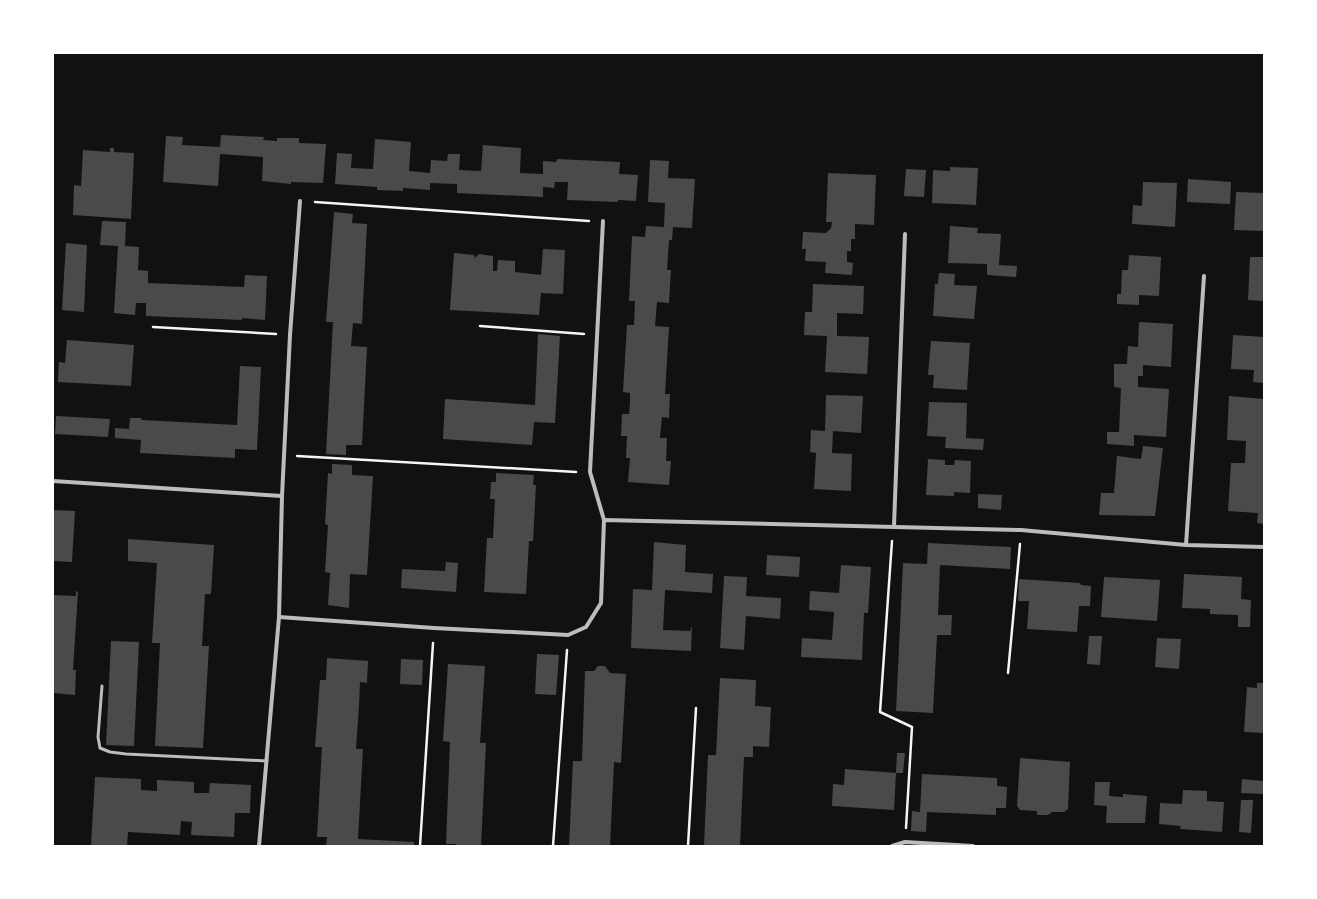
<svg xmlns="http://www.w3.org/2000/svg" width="1317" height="899" font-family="Cabin,sans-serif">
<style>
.building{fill:#4a4a4a}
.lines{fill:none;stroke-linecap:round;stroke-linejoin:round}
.path{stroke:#f5f5f5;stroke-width:2.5}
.service{stroke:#bcbcbc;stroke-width:3}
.minor{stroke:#bcbcbc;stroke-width:4}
</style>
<rect width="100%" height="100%" fill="#111"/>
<g class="building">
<polygon points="221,135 264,137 263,140 277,141 277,138 299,138 299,143 326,144 323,183 291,182 291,184 262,181 263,157 220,154 218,186 163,182 166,136 183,137 182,145 220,147"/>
<polygon points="375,139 411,142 409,171 430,173 431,160 447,161 448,154 460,154 459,170 481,171 483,145 521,148 520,173 543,174 543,161 556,162 557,159 620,162 619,174 638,175 636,201 618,200 618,202 567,200 568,182 555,182 554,188 543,187 543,197 457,193 457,184 430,183 430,190 403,188 403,191 377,190 377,187 335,184 337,153 352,154 351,168 373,169"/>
<polygon points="110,148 114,148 114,152 134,153 131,219 73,215 74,185 81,186 83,150 110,152"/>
<polygon points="650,160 669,161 668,178 695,179 692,228 673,227 672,240 669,240 667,270 671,270 669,303 657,302 655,326 669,327 665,394 670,394 669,418 662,417 660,438 667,438 666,461 671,461 669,485 628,482 630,458 626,458 627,436 621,436 622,414 629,414 630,403 630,393 623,392 627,325 634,325 635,301 629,301 632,236 645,237 646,226 664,227 665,203 648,202"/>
<polygon points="950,167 978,168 976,205 932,203 933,170 950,171"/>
<polygon points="906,169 926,170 924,197 904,196"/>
<polygon points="828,173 876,175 874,225 855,224 855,239 851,239 851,251 847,251 847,262 853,263 852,275 825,273 826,262 805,261 806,249 802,249 803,232 826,233 831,228 832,222 826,222"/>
<polygon points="1188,179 1231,182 1230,204 1187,202"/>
<polygon points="1143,182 1177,183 1175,227 1132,224 1133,205 1142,206"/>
<polygon points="1236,192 1264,193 1264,231 1234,230"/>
<polygon points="334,212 353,214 352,223 367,224 362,324 353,323 351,346 367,347 362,445 346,445 346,455 326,454 333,322 326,322"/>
<polygon points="102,221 126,222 125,246 139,247 138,270 148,271 148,283 244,287 245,275 267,276 265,320 242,318 242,320 146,316 146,303 136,303 135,315 114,313 118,246 100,245"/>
<polygon points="950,226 978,228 977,233 1001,234 999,265 1017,266 1016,277 987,275 987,264 948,263"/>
<polygon points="66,243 87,245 84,312 62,310"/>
<polygon points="543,249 565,250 563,294 541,293 539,315 450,310 454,253 474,255 475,258 479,254 493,256 493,271 497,271 498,260 515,261 515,272 541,275"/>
<polygon points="1129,255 1161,257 1159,296 1139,295 1139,305 1117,304 1117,294 1121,294 1122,270 1128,270"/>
<polygon points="1250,257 1264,257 1264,301 1248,300"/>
<polygon points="939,273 955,274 954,285 977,286 974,319 933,316 935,284 938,284"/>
<polygon points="813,284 864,286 863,314 837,313 837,336 869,337 867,374 825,372 827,336 804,335 805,312 812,312"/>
<polygon points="1139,322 1173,324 1171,367 1143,365 1143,376 1138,376 1138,387 1169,389 1166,437 1134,435 1134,446 1107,444 1107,432 1119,432 1121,388 1114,387 1114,364 1127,364 1128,346 1138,347"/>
<polygon points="538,334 560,336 555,423 534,422 532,445 443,439 445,399 535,405"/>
<polygon points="1233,335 1264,337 1264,383 1253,382 1254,370 1231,369"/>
<polygon points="67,340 134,345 131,386 58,382 59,362 65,363"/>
<polygon points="931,341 970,343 967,390 933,388 934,375 928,375"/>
<polygon points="240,366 261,367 257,450 235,449 235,458 140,453 141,440 115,438 115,428 129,429 130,418 141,418 142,420 237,425"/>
<polygon points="826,395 863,396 861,433 833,431 832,453 852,454 851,491 814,489 816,453 810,452 811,430 825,431"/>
<polygon points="1229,396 1264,399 1264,524 1257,523 1258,513 1228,511 1231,463 1245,463 1246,441 1227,440"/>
<polygon points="929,402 967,403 966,438 984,439 983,450 945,448 946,437 927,436"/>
<polygon points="56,416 110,419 108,437 55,434"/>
<polygon points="1143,446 1163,448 1155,516 1099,515 1101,493 1114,493 1117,456 1141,459"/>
<polygon points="928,459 945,460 945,465 954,465 955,460 971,461 970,493 954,492 954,496 926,495"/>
<polygon points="332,464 352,465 352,475 373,476 367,575 350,574 349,608 328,605 330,573 325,572 328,525 325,524 328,473 332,474"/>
<polygon points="496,473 534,475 533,485 536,485 533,541 529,541 526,594 484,592 487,538 493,538 495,499 490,499 491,482 496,482"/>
<polygon points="978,494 1002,495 1001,510 978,508"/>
<polygon points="53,510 75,511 72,562 53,561"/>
<polygon points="128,539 214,545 211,594 205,594 202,646 209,646 203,748 155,746 160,643 152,643 157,563 128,561"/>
<polygon points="654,542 686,545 685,572 713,574 712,593 665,590 663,630 690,631 692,625 691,651 631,648 633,589 652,590"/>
<polygon points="928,543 1011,547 1010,569 940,565 938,615 952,615 951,635 937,635 933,713 896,711 903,563 927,564"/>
<polygon points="767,555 800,557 799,577 766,575"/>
<polygon points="446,562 458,563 456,592 401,588 402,569 445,571"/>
<polygon points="841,565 871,567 868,613 864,613 862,660 801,657 802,638 832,640 834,612 809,610 810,591 839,593"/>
<polygon points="1184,574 1242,577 1241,599 1251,600 1250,627 1238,627 1238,615 1210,614 1210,609 1182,608"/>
<polygon points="724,576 747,577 746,596 781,598 780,619 746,616 744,650 720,648"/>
<polygon points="1104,577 1160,580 1157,621 1101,617"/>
<polygon points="1019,579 1080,583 1081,585 1091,586 1090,606 1079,606 1077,632 1027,629 1029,601 1018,601"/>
<polygon points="76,591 78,592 73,670 76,670 75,695 53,693 53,595 76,596"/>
<polygon points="1089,636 1102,636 1100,665 1087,664"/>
<polygon points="1157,638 1181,639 1179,669 1155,667"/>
<polygon points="111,641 139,642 134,746 106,745"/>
<polygon points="537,654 559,655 556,695 535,694"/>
<polygon points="327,658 368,661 367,683 360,682 359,705 356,749 363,749 358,839 414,842 414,846 326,846 327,837 317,837 322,747 315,747 320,680 326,680"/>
<polygon points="401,659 423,660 422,685 400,684"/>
<polygon points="448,664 485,666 480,743 486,743 481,846 456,846 456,844 446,844 450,742 443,741"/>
<polygon points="598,666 605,666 610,673 626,674 621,763 614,762 610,846 569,846 573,761 582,761 585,671 594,671"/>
<polygon points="720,678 756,680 755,706 771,707 769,747 753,746 753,757 744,757 740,846 704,846 708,755 716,755"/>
<polygon points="1257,683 1264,683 1264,733 1244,732 1247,687 1257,688"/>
<polygon points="897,753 905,753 903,773 896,773"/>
<polygon points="1020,758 1070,762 1068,809 1064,812 1052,812 1048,815 1037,815 1037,811 1020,810 1017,806"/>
<polygon points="845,769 896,773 894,810 832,806 833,784 844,785"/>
<polygon points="922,774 997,778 997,786 1007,787 1006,808 996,808 996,815 927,812 926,832 911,831 912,811 920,812"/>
<polygon points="95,777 141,779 141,790 157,791 157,780 194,782 194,793 209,793 210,783 251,785 250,813 235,813 234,837 191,835 192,822 181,821 180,835 128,832 127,846 91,846"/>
<polygon points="1242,779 1264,781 1264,794 1241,793"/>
<polygon points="1095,782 1110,782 1109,796 1123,797 1123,794 1147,796 1145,823 1106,823 1107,806 1094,805"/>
<polygon points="1183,790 1207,791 1207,801 1224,802 1222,832 1180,829 1181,826 1159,824 1160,803 1182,804"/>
<polygon points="1241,800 1253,800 1251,833 1239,832"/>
</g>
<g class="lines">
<g class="path">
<polyline points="315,202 589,221"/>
<polyline points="480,326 584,334"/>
<polyline points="153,327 276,334"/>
<polyline points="297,456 576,472"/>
<polyline points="892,541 880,712 912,727 906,828"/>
<polyline points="1008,673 1020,544"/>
<polyline points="420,846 433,643"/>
<polyline points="553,846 567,650"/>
<polyline points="688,846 696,708"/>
</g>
<polyline class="service" points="102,686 98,737 100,748 110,752 126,754 267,761"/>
<g class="minor">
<polyline points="603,221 590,472 604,520"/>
<polyline points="53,481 282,496"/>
<polyline points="894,526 905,234"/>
<polyline points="1186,545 1204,276"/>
<polyline points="279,617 434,628 568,635 586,627 601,603 604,520 1021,530 1186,545 1264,547"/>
<polyline points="259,846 279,617 282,496 290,335 300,201"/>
<polyline points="892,846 905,842 973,846"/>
</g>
</g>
<rect width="1317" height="899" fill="none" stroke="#ffffff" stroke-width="108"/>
</svg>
